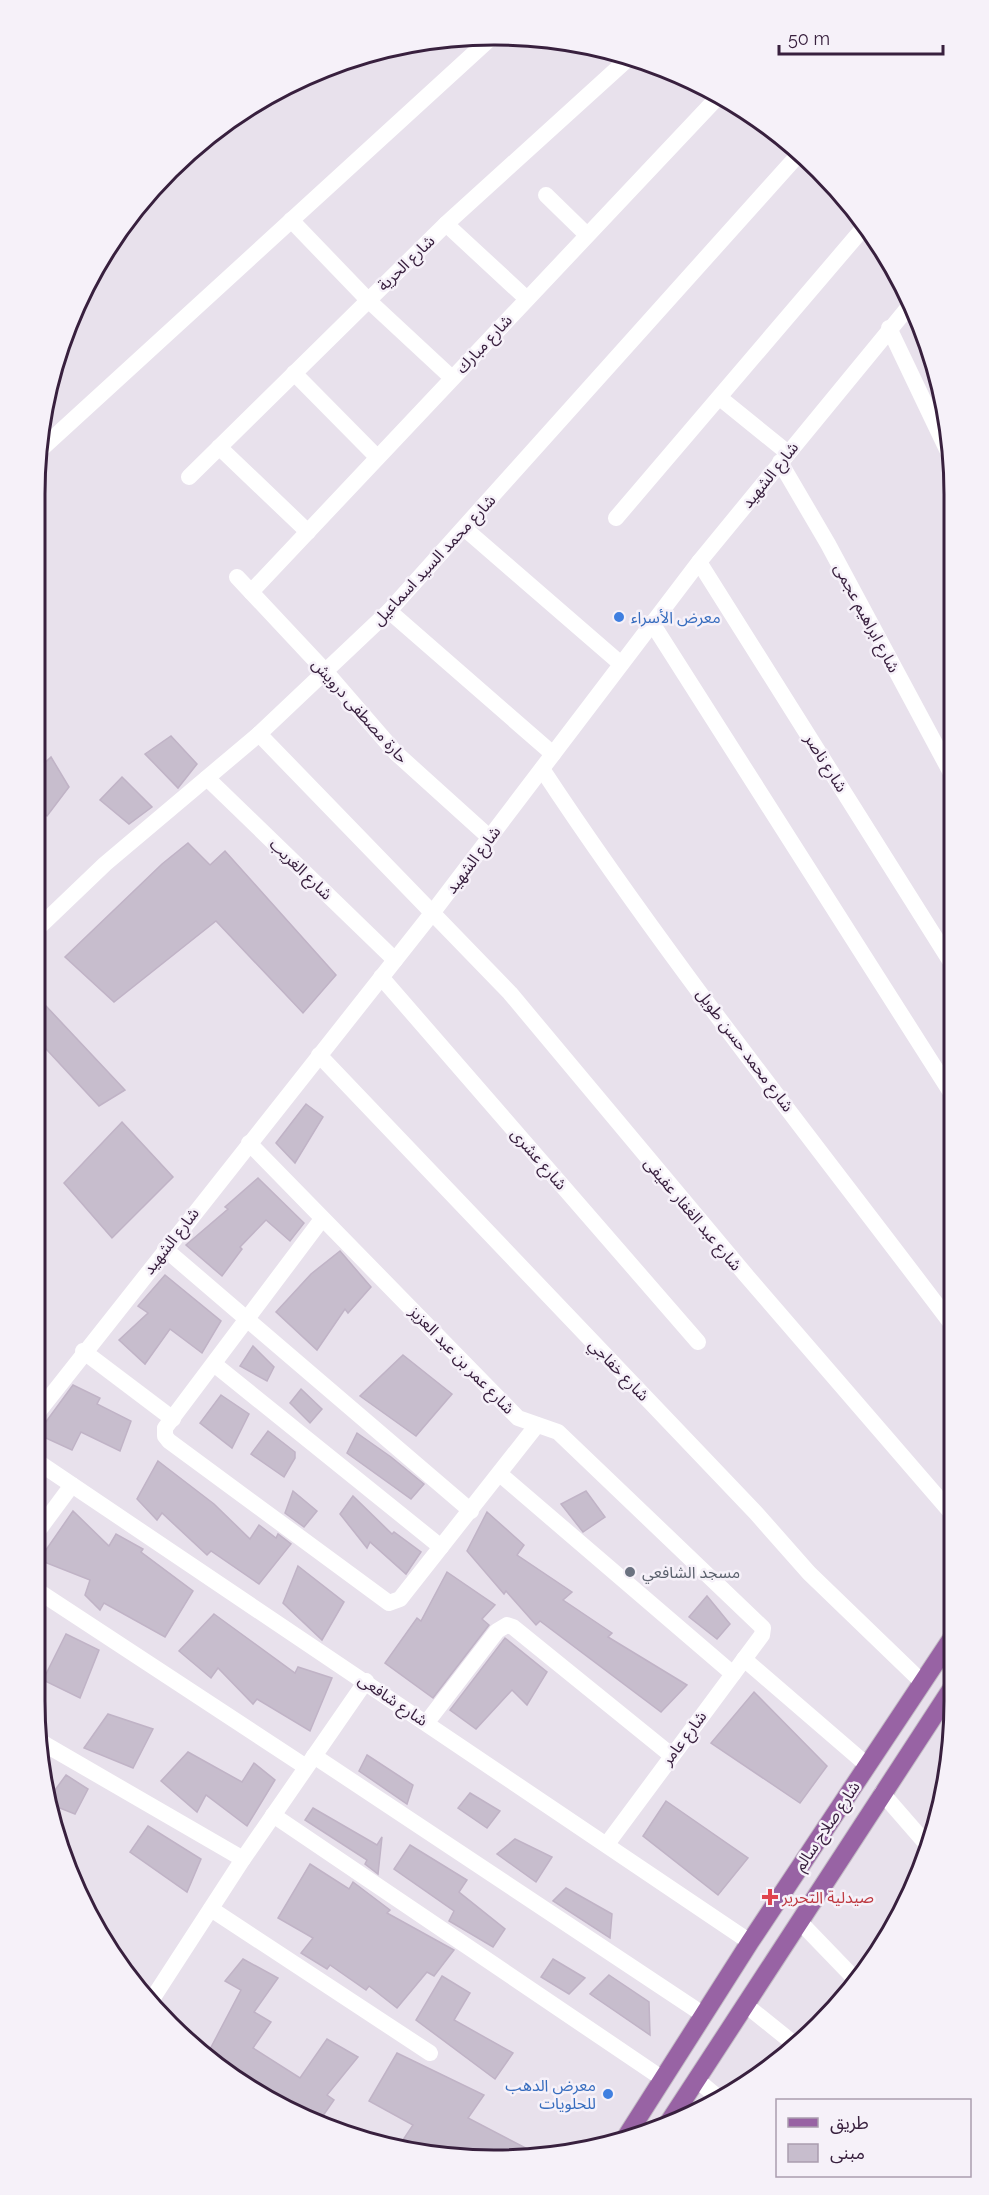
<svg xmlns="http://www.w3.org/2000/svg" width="989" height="2195" font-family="Raleway,'Noto Sans Arabic',sans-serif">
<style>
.building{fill:#c7bdcd;stroke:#c0b3c6;stroke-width:1.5}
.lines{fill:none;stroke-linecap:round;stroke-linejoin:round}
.primary-casing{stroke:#c3bcc5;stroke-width:20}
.street{stroke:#fff;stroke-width:16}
.primary{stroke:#9863a4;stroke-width:18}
.shop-dot{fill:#3f7fe0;stroke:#f6f1f9;stroke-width:2}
.worship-dot{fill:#6b7280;stroke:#f6f1f9;stroke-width:2}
.health-dot{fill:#e0444e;stroke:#f6f1f9;stroke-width:2}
.labels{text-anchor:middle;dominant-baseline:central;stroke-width:5;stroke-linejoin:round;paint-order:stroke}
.street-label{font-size:16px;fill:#38203e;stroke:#f6f1f9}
.shop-label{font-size:16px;fill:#366cbe;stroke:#f6f1f9;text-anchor:start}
.worship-label{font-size:16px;fill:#5b616d;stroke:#f6f1f9;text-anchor:start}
.health-label{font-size:16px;fill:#be3a42;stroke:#f6f1f9;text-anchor:start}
.rim{fill:none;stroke:#38203e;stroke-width:3}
</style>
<rect width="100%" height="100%" fill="#e8e1ec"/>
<g class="building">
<polygon points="171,736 197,764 178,788 145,754"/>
<polygon points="51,757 69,787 47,816 34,806 34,773"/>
<polygon points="122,777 152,807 129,824 100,800"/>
<polygon points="188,843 210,865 225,851 336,975 303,1013 216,921 114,1002 65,957 162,864"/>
<polygon points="46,1006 125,1090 99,1106 34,1036 34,1019"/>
<polygon points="306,1104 323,1117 295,1163 276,1143"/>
<polygon points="122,1122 173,1177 112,1238 64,1183"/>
<polygon points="258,1178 304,1223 290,1241 266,1220 240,1247 242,1249 222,1276 186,1245 228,1209 225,1207"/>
<polygon points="340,1251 371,1287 348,1313 345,1309 317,1350 276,1312 311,1274"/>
<polygon points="165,1275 221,1321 202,1353 170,1329 145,1364 119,1340 148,1313 138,1306"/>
<polygon points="253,1346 274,1367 267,1381 240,1366"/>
<polygon points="403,1355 452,1394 416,1436 360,1396"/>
<polygon points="73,1385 100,1398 97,1404 131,1421 120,1451 81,1432 72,1450 37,1434"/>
<polygon points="301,1389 322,1409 310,1423 290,1403"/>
<polygon points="221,1395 249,1414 232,1448 200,1423"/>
<polygon points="268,1431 295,1452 295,1458 284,1477 251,1454"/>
<polygon points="357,1433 391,1457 424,1484 411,1499 347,1453"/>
<polygon points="158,1461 214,1504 250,1539 259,1525 276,1538 278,1534 291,1544 259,1584 211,1551 207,1555 162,1513 157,1520 137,1499"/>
<polygon points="293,1491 317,1511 304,1527 285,1513"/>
<polygon points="586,1491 605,1517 583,1532 561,1504"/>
<polygon points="353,1496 392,1534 394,1532 421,1552 406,1574 370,1542 367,1548 340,1514"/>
<polygon points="73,1511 109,1546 116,1534 143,1549 141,1552 193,1591 165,1637 104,1603 100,1610 85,1595 90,1580 39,1560"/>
<polygon points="487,1512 524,1545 517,1555 572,1592 563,1600 612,1633 608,1637 687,1685 661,1712 540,1621 536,1625 506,1591 504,1594 467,1551"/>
<polygon points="298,1566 344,1602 322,1640 283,1603"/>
<polygon points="447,1572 495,1605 482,1619 489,1625 433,1698 385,1663 417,1618 421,1621"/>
<polygon points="707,1596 730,1624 717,1639 689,1617"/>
<polygon points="214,1614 295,1673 298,1667 332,1678 310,1731 257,1699 253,1704 218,1668 211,1678 179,1651"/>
<polygon points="66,1634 99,1650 80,1698 43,1680"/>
<polygon points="505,1638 547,1672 527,1705 512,1690 476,1729 450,1710"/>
<polygon points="754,1692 827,1766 800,1803 711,1743"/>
<polygon points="108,1714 153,1729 133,1768 84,1748"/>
<polygon points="188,1752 242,1782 254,1763 275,1780 247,1826 206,1795 197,1812 161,1781"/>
<polygon points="367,1755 413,1785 407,1804 359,1771"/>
<polygon points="66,1775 88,1789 75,1814 52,1805 50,1797"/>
<polygon points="470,1793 500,1811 487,1828 458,1808"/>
<polygon points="666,1801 748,1858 718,1895 643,1836"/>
<polygon points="313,1808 377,1845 382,1837 378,1874 365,1864 367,1860 305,1820"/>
<polygon points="148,1826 201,1859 187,1892 130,1852"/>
<polygon points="515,1839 552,1857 536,1882 497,1854"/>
<polygon points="410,1845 467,1880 459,1892 505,1929 493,1947 449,1921 454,1911 394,1869"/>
<polygon points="310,1864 349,1889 353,1882 390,1910 387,1913 454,1950 434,1976 427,1972 397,2008 369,1986 366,1990 330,1965 327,1969 301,1953 313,1938 278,1918"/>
<polygon points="566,1888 612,1914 610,1938 553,1901"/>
<polygon points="243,1959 278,1978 254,2012 271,2022 253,2048 300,2078 327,2039 358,2057 327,2095 334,2100 320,2120 272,2101 208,2053 241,1990 225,1981"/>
<polygon points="553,1959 585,1978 569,1994 541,1977"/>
<polygon points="609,1975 649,2002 650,2035 590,1994"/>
<polygon points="442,1976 470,1993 454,2020 513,2053 495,2079 416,2020"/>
<polygon points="397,2053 484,2095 468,2118 541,2156 405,2152 397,2149 413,2125 369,2101"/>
</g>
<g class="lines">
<g class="primary-casing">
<g id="primary">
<polyline points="667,2125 954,1685"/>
<polyline points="624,2140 750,1942 954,1635"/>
</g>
</g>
<g class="street">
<polyline points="546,195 587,235"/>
<polyline points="291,220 368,300 452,378"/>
<polyline points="446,224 527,299"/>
<polyline points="889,328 951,458"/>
<polyline points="294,373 377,457"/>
<polyline points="720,398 788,453"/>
<polyline points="219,447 308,532"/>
<polyline points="39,451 494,35"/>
<polyline points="780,462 828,544 952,775"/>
<polyline points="189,477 446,224 630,57"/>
<polyline points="616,518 866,225"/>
<polyline points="464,528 621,664"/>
<polyline points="699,562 952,964"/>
<polyline points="237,577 326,672 396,753 489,837"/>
<polyline points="251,592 718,97"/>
<polyline points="389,611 553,754"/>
<polyline points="652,623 953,1096"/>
<polyline points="259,734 510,993 745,1274 954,1516"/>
<path d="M542,769C668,960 815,1143 953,1326"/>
<polyline points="207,778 395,960"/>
<polyline points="35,931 105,864 259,734 389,611 799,154"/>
<polyline points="381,977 698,1342"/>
<polyline points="319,1055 756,1513 809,1573 922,1682"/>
<polyline points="249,1143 518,1418 558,1432 763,1628 762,1635 607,1844"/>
<polyline points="322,1219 165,1428 165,1436 169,1441 389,1603 400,1599 537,1425"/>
<polyline points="165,1249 471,1511"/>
<polyline points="83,1351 173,1419"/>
<polyline points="214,1364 441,1547"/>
<polyline points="35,1416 433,912 699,562 911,304"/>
<polyline points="35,1460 750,1942"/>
<polyline points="501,1475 733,1674"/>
<polyline points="35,1535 72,1485"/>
<polyline points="35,1589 306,1767"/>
<polyline points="744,1659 867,1765"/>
<polyline points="427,1722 497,1631 507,1625 513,1627 671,1755"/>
<polyline points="41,1742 243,1859"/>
<polyline points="314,1756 704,2015"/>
<polyline points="882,1793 929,1847"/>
<polyline points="273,1815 663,2079"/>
<polyline points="211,1909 430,2053"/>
<polyline points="800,1922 855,1979"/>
<polyline points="149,2004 243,1859 366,1681"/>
<polyline points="747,2006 793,2043"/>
<polyline points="697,2080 721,2100"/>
</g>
<use href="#primary" class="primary"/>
</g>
<g class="shop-dot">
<circle cx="619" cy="617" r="6"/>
<circle cx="608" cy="2094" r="6"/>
</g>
<circle class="worship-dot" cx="630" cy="1572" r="6"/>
<path class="health-dot" d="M767 1888h6v6h6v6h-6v6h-6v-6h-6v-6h6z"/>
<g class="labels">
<g class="street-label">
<text transform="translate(406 263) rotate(-44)">شارع الحرية</text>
<text transform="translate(484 344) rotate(-47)">شارع مبارك</text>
<text transform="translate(770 475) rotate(-51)">شارع الشهيد</text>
<text transform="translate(434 560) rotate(-47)">شارع محمد السيد اسماعيل</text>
<text transform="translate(867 618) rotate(62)">شارع ابراهيم عجمى</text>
<text transform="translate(360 711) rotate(48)">حارة مصطفى درويش</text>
<text transform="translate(826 763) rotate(58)">شارع ناصر</text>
<text transform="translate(473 860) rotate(-53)">شارع الشهيد</text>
<text transform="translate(301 869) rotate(44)">شارع الغريب</text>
<text transform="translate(745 1050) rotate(53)">شارع محمد حسن طويل</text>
<text transform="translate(539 1159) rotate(49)">شارع عشرى</text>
<text transform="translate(693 1214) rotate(50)">شارع عبد الغفار عفيفى</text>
<text transform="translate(171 1241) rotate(-52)">شارع الشهيد</text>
<text transform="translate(462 1360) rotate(46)">شارع عمر بن عبد العزيز</text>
<text transform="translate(619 1370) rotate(46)">شارع خفاجي</text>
<text transform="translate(393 1700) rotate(34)">شارع شافعى</text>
<text transform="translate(684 1738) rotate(-53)">شارع عامر</text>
<text transform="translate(827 1826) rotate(-56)">شارع صلاح سالم</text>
</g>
<g class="shop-label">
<text x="631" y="617">معرض الأسراء</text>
<text x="596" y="2085" text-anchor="end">معرض الدهب<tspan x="596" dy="18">للحلويات</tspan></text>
</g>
<g class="worship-label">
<text x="642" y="1572">مسجد الشافعي</text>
</g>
<g class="health-label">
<text x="782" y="1897">صيدلية التحرير</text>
</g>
</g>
<path d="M0 0H989V2195H0ZM494 45H495A449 449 0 0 1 944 494V1701A449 449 0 0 1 495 2150H494A449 449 0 0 1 45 1701V494A449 449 0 0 1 494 45Z" fill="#f6f1f9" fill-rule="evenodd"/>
<path class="rim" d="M494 45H495A449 449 0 0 1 944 494V1701A449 449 0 0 1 495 2150H494A449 449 0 0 1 45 1701V494A449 449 0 0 1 494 45Z"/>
<rect x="776" y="2099" width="195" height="78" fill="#f6f1f9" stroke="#aa9dae" stroke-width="1.5"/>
<rect x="788" y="2118" width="30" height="9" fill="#9863a4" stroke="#aa9dae" stroke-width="1.5"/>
<text x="830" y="2129" font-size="18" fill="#38203e">طريق</text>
<rect x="788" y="2144" width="30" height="18" fill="#c7bdcd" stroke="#aa9dae" stroke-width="1.5"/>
<text x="830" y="2159" font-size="18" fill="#38203e">مبنى</text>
<path d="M779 45v9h164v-9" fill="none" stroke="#38203e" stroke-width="3"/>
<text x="788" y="45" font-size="18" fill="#38203e" stroke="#f6f1f9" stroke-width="4.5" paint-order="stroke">50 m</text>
</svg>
